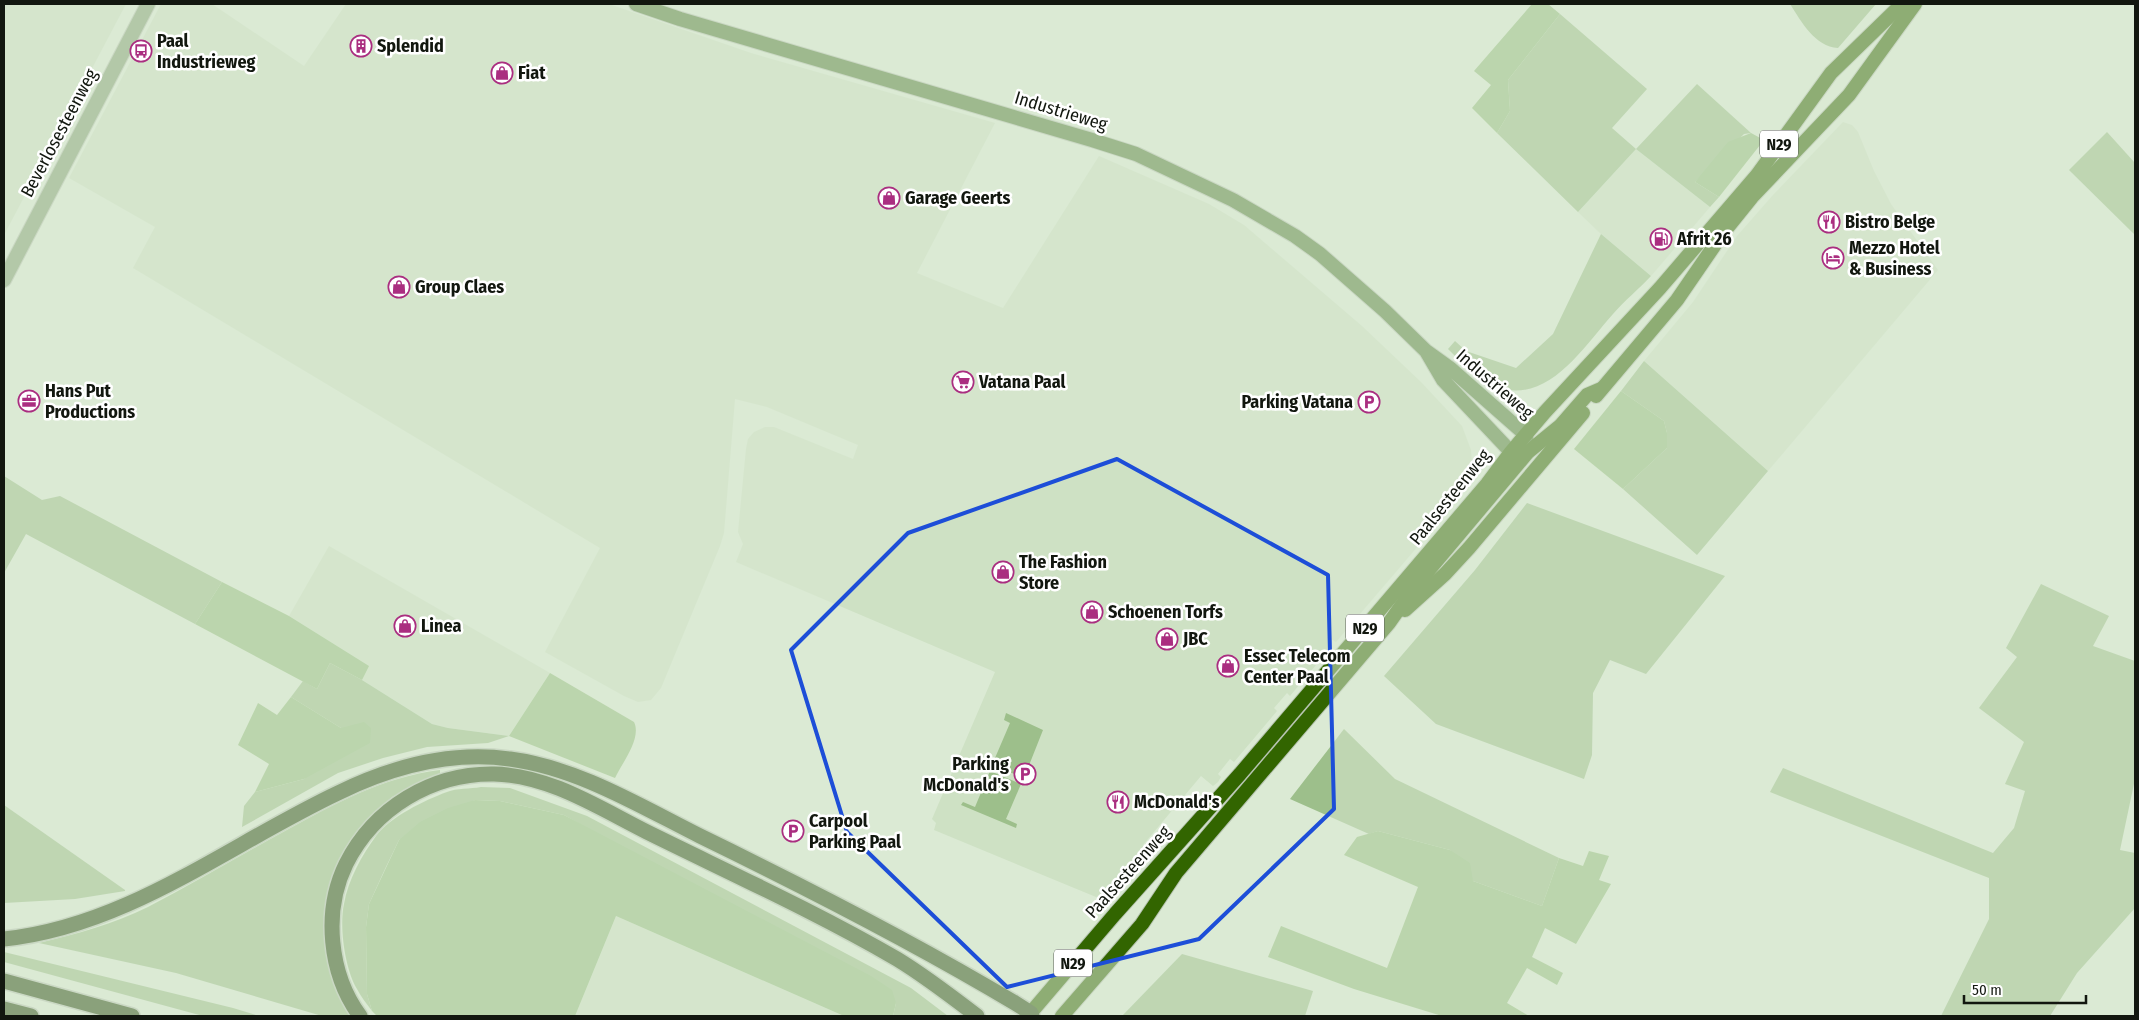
<svg xmlns="http://www.w3.org/2000/svg" width="2139" height="1020" font-family="'Fira Sans Condensed',sans-serif">
<style>
.built{fill:#cee1c4}
.green{fill:#9dbf8b}
.forest{fill:#95bd7e}
.lines{fill:none;stroke-linecap:round;stroke-linejoin:round}
.tertiary-casing{stroke:#b7c4b1;stroke-width:16}
.secondary-casing{stroke:#b7c4b1;stroke-width:16}
.primary-casing{stroke:#b7c4b1;stroke-width:16}
.motorway-casing{stroke:#b7c4b1;stroke-width:18}
.tertiary{stroke:#84a074;stroke-width:14}
.secondary{stroke:#557e3b;stroke-width:14}
.primary{stroke:#326500;stroke-width:14}
.motorway{stroke:#294a10;stroke-width:15}
.marked{fill:none;stroke:#1d4ed8;stroke-width:4;stroke-linejoin:round}
.labels{text-anchor:middle;dominant-baseline:central;stroke-width:5;stroke-linejoin:round;paint-order:stroke}
.shield{fill:#fff;stroke:#595d57;stroke-width:1}
.shield-label{font-size:16px;font-weight:bold;fill:#12170f}
.poi-label{font-size:18px;font-weight:bold;fill:#12170f;stroke:#fff;text-anchor:start}
.street-label{font-size:18px;fill:#12170f;stroke:#fff}
</style>
<rect width="100%" height="100%" fill="#dbead4"/>
<g class="built">
<polygon points="4,4 126,4 4,235"/>
<polygon points="161,4 212,4 304,66 346,4 609,4 751,53 995,123 917,273 1003,308 1099,156 1209,204 1244,225 1362,326 1421,382 1462,426 1471,450 1472,465 1469,479 1460,497 1336,642 1331,639 1328,643 1332,646 1290,696 1287,693 1274,708 1277,711 1234,762 1230,759 1218,774 1221,777 1218,782 1213,786 1201,776 1143,845 1145,847 1127,878 1111,896 1106,899 1096,897 934,830 936,823 932,819 995,672 736,562 743,544 738,532 746,449 748,439 754,432 765,427 774,427 853,459 858,445 767,407 735,399 724,533 720,546 661,688 651,700 638,702 624,696 545,652 600,548 133,268 155,227 69,178"/>
<polygon points="1843,122 1852,125 1858,132 1874,171 1891,204 1938,270 1768,471 1644,361 1693,302 1737,236 1773,195"/>
<polygon points="1636,149 1710,207 1651,276 1601,234 1578,212"/>
<polygon points="329,546 550,673 509,736 448,728 432,724 362,680 368,666 289,616"/>
<polygon points="616,916 844,1016 575,1016"/>
</g>
<g class="green">
<path d="M1790,4H1876L1838,48C1815,47 1801,21 1790,4Z"/>
<polygon points="1560,14 1647,89 1612,128 1636,149 1697,84 1751,133 1744,134 1695,182 1719,197 1710,207 1636,149 1578,212 1497,133 1510,111 1508,80"/>
<polygon points="2107,132 2135,163 2135,235 2069,170"/>
<path d="M1601,234L1651,276C1639,289 1625,300 1613,314C1579,352 1543,413 1485,382L1489,377L1473,361L1467,368L1448,349L1455,341L1466,351L1516,368L1553,334Z"/>
<polygon points="1644,361 1768,471 1697,555 1623,489 1667,448 1667,433 1664,421 1621,391"/>
<polygon points="4,476 42,500 60,496 222,582 195,624 26,534 4,573"/>
<polygon points="1527,503 1725,576 1646,674 1610,660 1593,693 1592,755 1584,779 1436,724 1384,676 1475,570"/>
<polygon points="2041,584 2109,616 2093,646 2135,661 2135,779 2120,850 2135,853 2135,908 2077,973 2050,1016 1941,1016 1989,919 1989,878 1770,792 1783,768 1993,853 2014,828 2025,791 2005,784 2024,742 1979,708 2017,657 2006,648"/>
<polygon points="330,663 362,680 432,724 448,728 509,736 488,743 427,747 383,758 338,773 242,827 244,806 255,792 304,779 341,728 291,697 303,681 317,689"/>
<polygon points="1006,713 1043,730 1024,778 992,765 1010,723 1004,720"/>
<polygon points="1344,729 1395,779 1559,858 1542,906 1473,881 1450,850 1378,831 1369,834 1290,799"/>
<path d="M440,770V773L392,797L364,823L341,858L326,919L324,939L332,977L352,1016H322L176,973L39,943C76,934 114,924 148,907C194,883 239,856 285,831C334,804 383,777 440,770Z"/>
<polygon points="990,771 1021,784 1006,819 1017,824 1016,828 961,805 963,802 975,807"/>
<path d="M481,787L510,788L587,816L911,988L948,1016H893L896,1003L564,815L500,801L475,800L399,840L385,869L369,904L366,927L367,994L372,1011C367,1004 361,997 357,989C345,969 339,927 344,904C348,880 362,855 376,836C390,817 425,800 447,792C457,788 470,789 481,787Z"/>
<polygon points="4,805 125,890 125,891 75,899 4,903"/>
<polygon points="4,952 233,1008 259,1016 203,1016 4,962"/>
<polygon points="1182,954 1313,991 1305,1016 1122,1016"/>
</g>
<g class="forest">
<polygon points="1532,4 1548,4 1560,14 1508,80 1510,111 1497,133 1472,108 1491,85 1474,71"/>
<polygon points="1751,133 1764,140 1719,197 1695,182 1728,142"/>
<polygon points="1621,391 1664,421 1667,433 1667,448 1623,489 1574,449"/>
<polygon points="222,582 289,616 369,666 362,680 330,663 317,689 195,624"/>
<path d="M550,673L634,722C642,738 622,763 615,778L509,736Z"/>
<polygon points="291,697 341,728 364,722 371,728 370,743 304,779 255,792 269,764 238,745 258,703 277,715"/>
<polygon points="475,800 500,801 564,815 871,976 892,990 896,1003 893,1016 844,1016 616,916 575,1016 377,1016 372,1011 367,994 366,927 369,904 399,840 420,822 448,808"/>
<polygon points="1378,831 1450,850 1470,863 1473,881 1542,906 1559,858 1583,866 1589,851 1609,856 1599,880 1611,884 1576,944 1545,928 1532,957 1563,973 1557,985 1527,968 1507,1003 1529,1016 1442,1016 1354,989 1268,957 1281,926 1387,968 1418,887 1344,855 1357,837"/>
</g>
<g class="lines">
<g class="tertiary-casing">
<polyline id="tertiary" points="4,280 148,4"/>
</g>
<g class="secondary-casing">
<polyline id="secondary" points="636,4 680,19 1092,140 1136,154 1233,200 1295,236 1320,254 1385,311 1426,351 1451,369 1526,435 1528,452 1511,452 1443,380 1426,351"/>
</g>
<g class="primary-casing">
<g id="primary">
<polyline points="1596,396 1677,300 1723,233 1752,197 1849,95 1915,4"/>
<polyline points="1405,610 1445,574 1469,548 1583,413"/>
<polyline points="1028,1016 1115,914 1240,774 1487,484 1511,452 1545,412 1660,288 1757,175 1831,73 1902,4"/>
<polyline points="1062,1016 1142,924 1176,873 1389,623 1413,589 1528,452 1560,426 1587,395 1601,389"/>
</g>
</g>
<g class="motorway-casing">
<g id="motorway">
<path d="M4,939C128,926 228,845 338,793C391,767 451,751 510,759C578,768 640,806 700,836C807,888 913,942 1015,1003L1031,1013L1032,1016"/>
<polyline points="4,981 132,1016"/>
<polyline points="4,1009 31,1016"/>
<path d="M360,1016C329,974 323,911 346,864C374,808 432,773 494,774C549,775 599,808 647,832C730,873 816,912 897,959C925,976 951,996 977,1016"/>
</g>
</g>
<use href="#tertiary" class="tertiary"/>
<use href="#secondary" class="secondary"/>
<use href="#primary" class="primary"/>
<use href="#motorway" class="motorway"/>
</g>
<path d="M0 0H2139V1020H0ZM1117,459L1328,575L1334,809L1199,939L1007,987L847,832L791,650L908,533Z" fill="#dbead4" fill-opacity=".55" fill-rule="evenodd"/>
<path class="marked" d="M1117,459L1328,575L1334,809L1199,939L1007,987L847,832L791,650L908,533Z"/>
<defs>
<g id="building-ring" transform="scale(1.125)"><circle r="9.5" fill="#fff" stroke="#aa2e80" stroke-width="1.5"/><path d="M-4-6H4V6H1V3H-1V6H-4ZM-2.5-4.3h1.7v1.8h-1.7ZM.8-4.3h1.7v1.8H.8ZM-2.5-1h1.7V.8h-1.7ZM.8-1h1.7V.8H.8Z" fill="#aa2e80"/></g>
<g id="bus-ring" transform="scale(1.125)"><circle r="9.5" fill="#fff" stroke="#aa2e80" stroke-width="1.5"/><path d="M-5-6H5V4H4V6H2V4H-2V6H-4V4H-5ZM-3.5-4V0h7V-4ZM-3.5 1.2v1.5H-2V1.2ZM2 1.2v1.5H3.5V1.2Z" fill="#aa2e80"/></g>
<g id="shop-ring" transform="scale(1.125)"><circle r="9.5" fill="#fff" stroke="#aa2e80" stroke-width="1.5"/><path d="M-5-2.5h2.3a2.7 3.5 0 0 1 5.4 0H5L5.5 6h-11ZM-1.5-2.5h3a1.5 2.3 0 0 0-3 0Z" fill="#aa2e80"/></g>
<g id="restaurant-ring" transform="scale(1.125)"><circle r="9.5" fill="#fff" stroke="#aa2e80" stroke-width="1.5"/><path d="M-5-6h1v4h1v-4h1v4h1v-4h1v5L-1.5 .5V6h-2V.5L-5-1ZM5-6V6H3V1.5H1.5Q1.5-4 5-6Z" fill="#aa2e80"/></g>
<g id="fuel-ring" transform="scale(1.125)"><circle r="9.5" fill="#fff" stroke="#aa2e80" stroke-width="1.5"/><path d="M-5.5-6h7V0h2V4h1.3V-2.5L3-4.5l.8-.8L6-3V5H2.5V1h-1V6h-7ZM-4.2-4.7v3.2H.2V-4.7Z" fill="#aa2e80"/></g>
<g id="hotel-ring" transform="scale(1.125)"><circle r="9.5" fill="#fff" stroke="#aa2e80" stroke-width="1.5"/><path d="M-6-4.5h1.5V1H6V5H4.5V3h-9V5H-6ZM-4 0a1.8 1.8 0 1 1 3.6 0ZM.5 0V-2.5h3Q6-2.5 6 0Z" fill="#aa2e80"/></g>
<g id="supermarket-ring" transform="scale(1.125)"><circle r="9.5" fill="#fff" stroke="#aa2e80" stroke-width="1.5"/><path d="M-6-5.5h2.5l.6 2H6L4.5 2H-2.5L-4.4-4H-6ZM-1.5 3.2a1.3 1.3 0 1 0 .1 0ZM3 3.2a1.3 1.3 0 1 0 .1 0Z" fill="#aa2e80"/></g>
<g id="office-ring" transform="scale(1.125)"><circle r="9.5" fill="#fff" stroke="#aa2e80" stroke-width="1.5"/><path d="M-6-3h4V-5.5h4V-3h4V5H-6ZM-1-4.5V-3h2v-1.5ZM-6 0V1H6V0Z" fill="#aa2e80"/></g>
<g id="parking-ring" transform="scale(1.125)"><circle r="9.5" fill="#fff" stroke="#aa2e80" stroke-width="1.5"/><path d="M-3.5-5.5H1a3.5 3.5 0 0 1 0 7H-1V5.5H-3.5ZM-1-3.4V-.6H.8a1.4 1.4 0 0 0 0-2.8Z" fill="#aa2e80"/></g>
</defs>
<g fill-rule="evenodd">
<use href="#building-ring" x="361" y="46"/>
<use href="#bus-ring" x="141" y="51"/>
<use href="#shop-ring" x="502" y="73"/>
<use href="#shop-ring" x="889" y="198"/>
<use href="#restaurant-ring" x="1829" y="222"/>
<use href="#fuel-ring" x="1661" y="239"/>
<use href="#hotel-ring" x="1833" y="258"/>
<use href="#shop-ring" x="399" y="287"/>
<use href="#supermarket-ring" x="963" y="382"/>
<use href="#office-ring" x="29" y="401"/>
<use href="#parking-ring" x="1369" y="402"/>
<use href="#shop-ring" x="1003" y="572"/>
<use href="#shop-ring" x="1092" y="612"/>
<use href="#shop-ring" x="405" y="626"/>
<use href="#shop-ring" x="1167" y="639"/>
<use href="#shop-ring" x="1228" y="666"/>
<use href="#parking-ring" x="1025" y="774"/>
<use href="#restaurant-ring" x="1118" y="802"/>
<use href="#parking-ring" x="793" y="831"/>
</g>
<g class="labels">
<g class="shield">
<rect x="1760" y="130.5" width="38" height="27" rx="4"/>
<rect x="1346" y="614.5" width="38" height="27" rx="4"/>
<rect x="1054" y="949.5" width="38" height="27" rx="4"/>
</g>
<g class="shield-label">
<text x="1779" y="144">N29</text>
<text x="1365" y="628">N29</text>
<text x="1073" y="963">N29</text>
</g>
<g class="poi-label">
<text x="157" y="41">Paal<tspan x="157" dy="21">Industrieweg</tspan></text>
<text x="377" y="46">Splendid</text>
<text x="518" y="73">Fiat</text>
<text x="905" y="198">Garage Geerts</text>
<text x="1845" y="222">Bistro Belge</text>
<text x="1677" y="239">Afrit 26</text>
<text x="1849" y="248">Mezzo Hotel<tspan x="1849" dy="21">&amp; Business</tspan></text>
<text x="415" y="287">Group Claes</text>
<text x="979" y="382">Vatana Paal</text>
<text x="45" y="391">Hans Put<tspan x="45" dy="21">Productions</tspan></text>
<text x="1353" y="402" text-anchor="end">Parking Vatana</text>
<text x="1019" y="562">The Fashion<tspan x="1019" dy="21">Store</tspan></text>
<text x="1108" y="612">Schoenen Torfs</text>
<text x="421" y="626">Linea</text>
<text x="1183" y="639">JBC</text>
<text x="1244" y="656">Essec Telecom<tspan x="1244" dy="21">Center Paal</tspan></text>
<text x="1009" y="764" text-anchor="end">Parking<tspan x="1009" dy="21">McDonald's</tspan></text>
<text x="1134" y="802">McDonald's</text>
<text x="809" y="821">Carpool<tspan x="809" dy="21">Parking Paal</tspan></text>
</g>
<g class="street-label">
<text transform="translate(1061 111) rotate(17)">Industrieweg</text>
<text transform="translate(59 133) rotate(-62)">Beverlosesteenweg</text>
<text transform="translate(1495 384) rotate(41)">Industrieweg</text>
<text transform="translate(1450 497) rotate(-51)">Paalsesteenweg</text>
<text transform="translate(1128 872) rotate(-48)">Paalsesteenweg</text>
</g>
</g>
<rect width="2139" height="1020" fill="none" stroke="#12170f" stroke-width="10"/>
<path d="M1964 995v8h122v-8" fill="none" stroke="#12170f" stroke-width="2.5"/>
<text x="1972" y="995" font-size="15" fill="#12170f" stroke="#ffffff" stroke-width="4" paint-order="stroke">50 m</text>
</svg>
